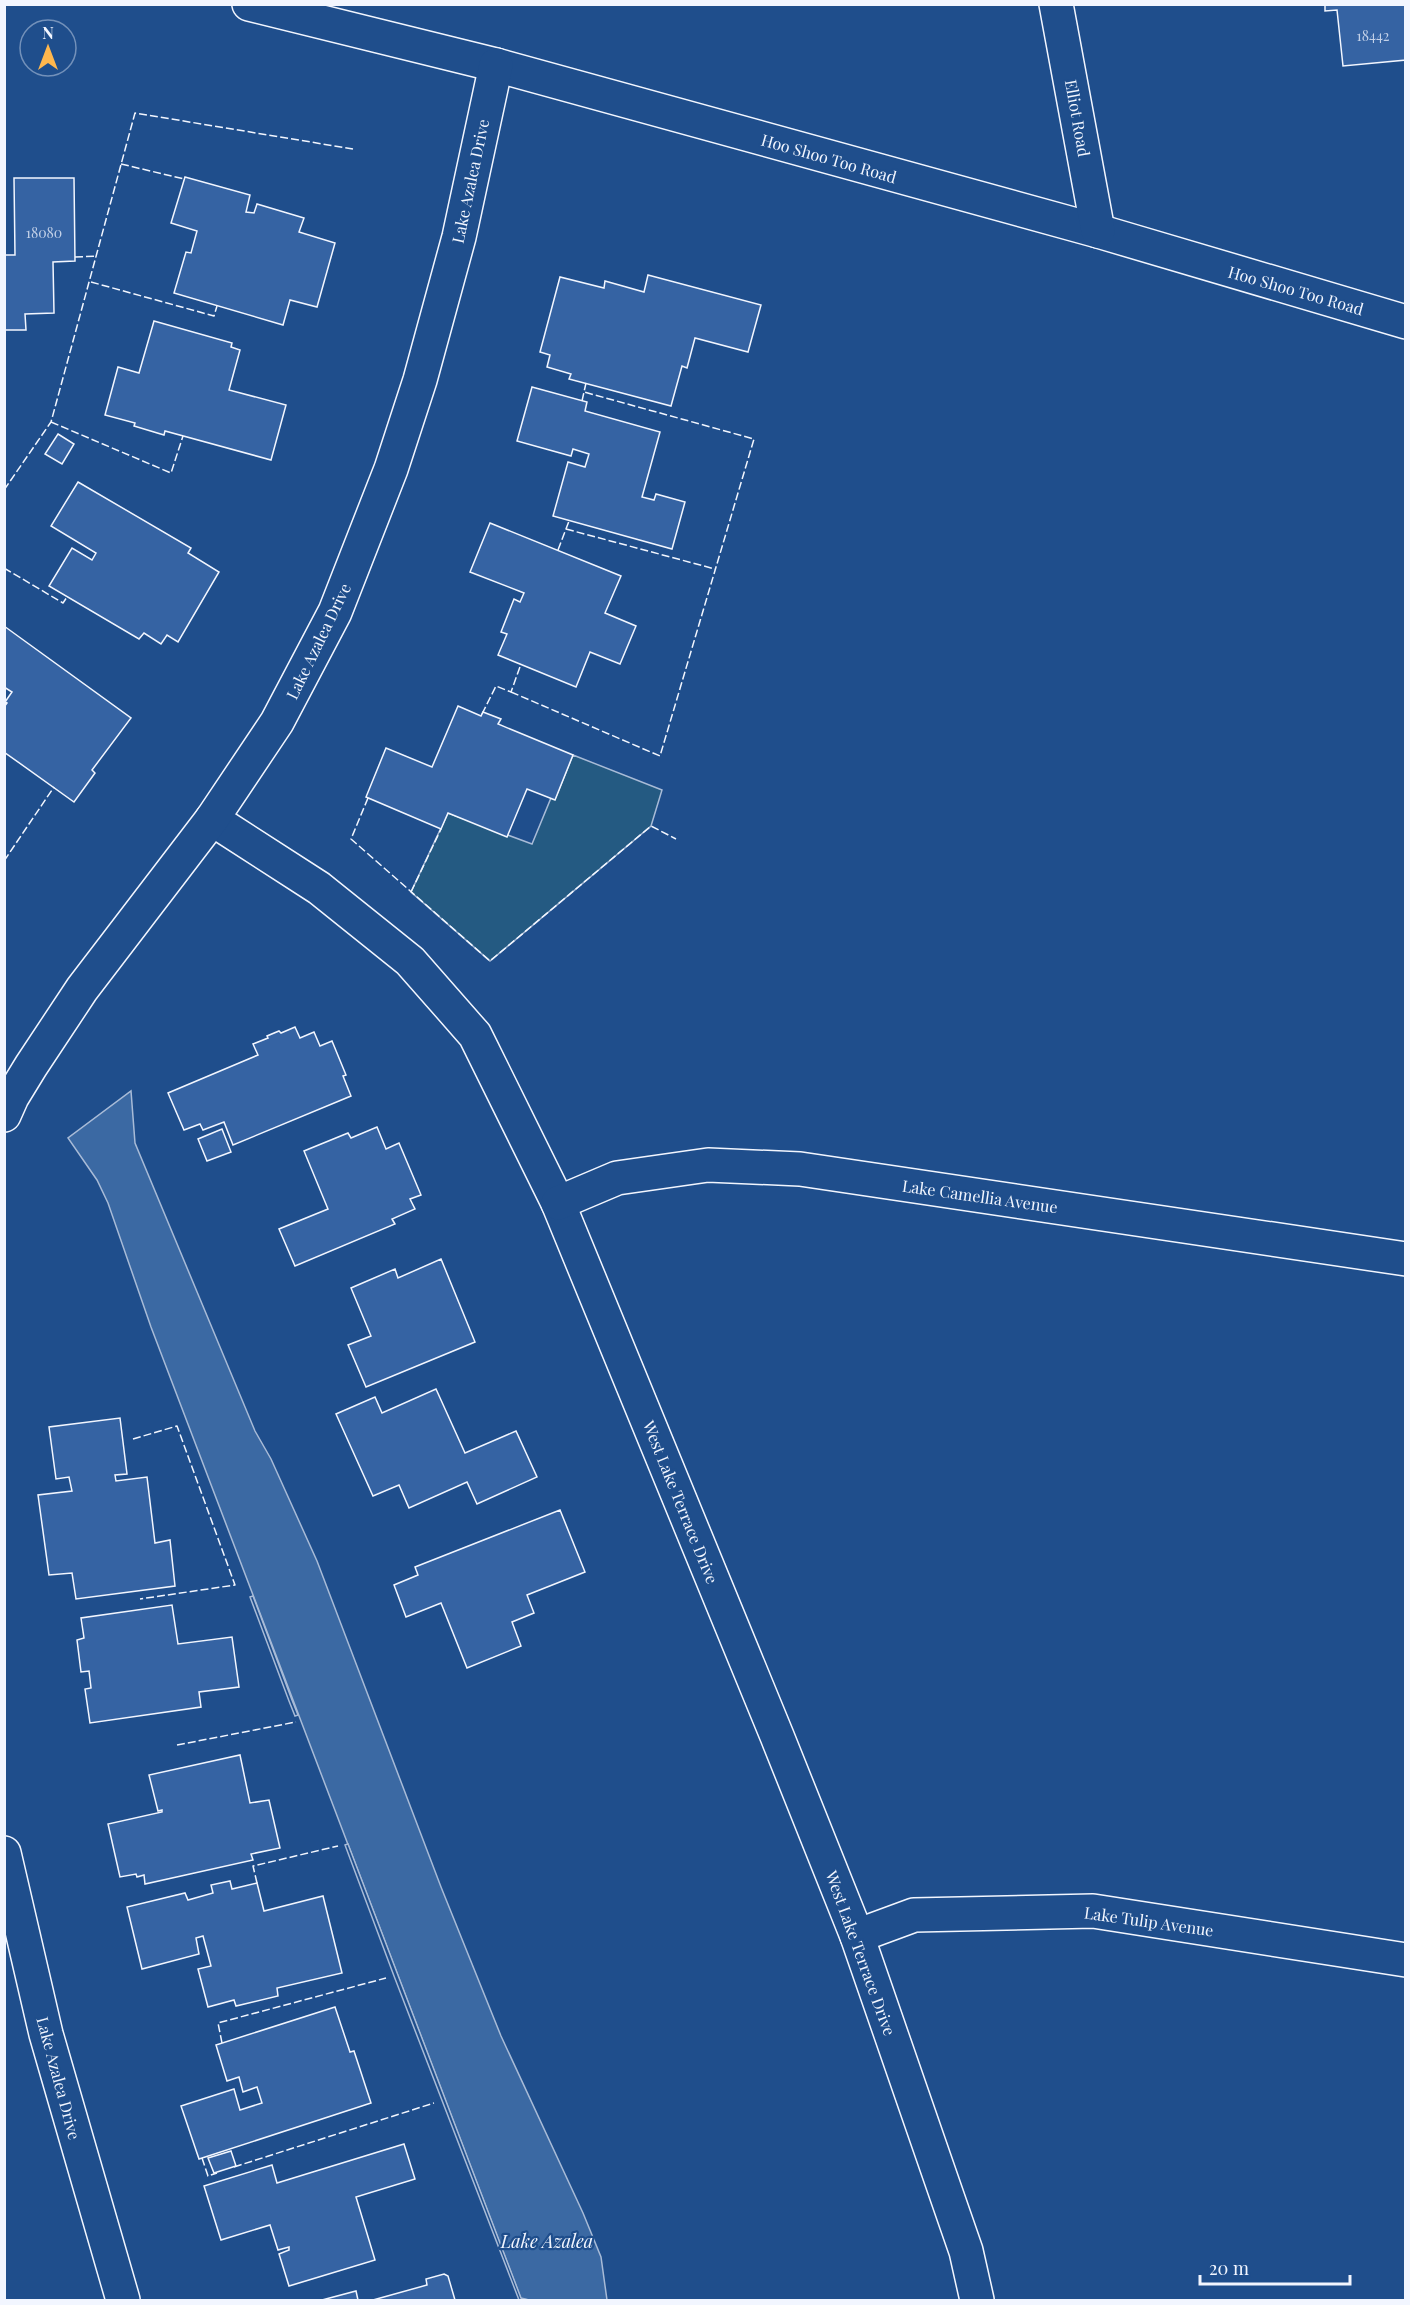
<svg xmlns="http://www.w3.org/2000/svg" width="1410" height="2305" font-family="'Playfair Display',serif">
<style>
.green{fill:#245a82;stroke:#a8bbd7;stroke-width:1.5}
.water{fill:#3b69a3;stroke:#a8bbd7;stroke-width:1.5}
.pier{fill:#1f4e8c;stroke:#a8bbd7;stroke-width:1.5}
.building{fill:#3563a3;stroke:#f2f6ff;stroke-width:1.5}
.lines{fill:none;stroke-linecap:round;stroke-linejoin:round}
.minor-casing{stroke:#f2f6ff;stroke-width:36}
.minor{stroke:#1f4e8c;stroke-width:33}
.fence{stroke:#f2f6ff;stroke-width:1.5;stroke-dasharray:8 3;stroke-linecap:butt}
.labels{text-anchor:middle;dominant-baseline:central;stroke-width:4.5;stroke-linejoin:round;paint-order:stroke}
.number-label{font-size:14px;fill:#c3d1e8}
.street-label{font-size:16px;fill:#f2f6ff;stroke:#1f4e8c}
.water-label{font-size:18px;font-style:italic;fill:#f2f6ff;stroke:#1f4e8c}
</style>
<rect width="100%" height="100%" fill="#1f4e8c"/>
<polygon class="green" points="573,755 662,790 651,826 490,961 411,892 448,813 532,844 551,798 555,799"/>
<polygon class="water" points="131,1091 135,1143 255,1431 271,1459 317,1561 441,1887 501,2036 583,2213 601,2257 607,2300 529,2300 521,2299 151,1327 108,1203 97,1180 68,1138"/>
<g class="pier">
<polygon points="253,1596 292,1700 298,1715 295,1716 289,1701 250,1597"/>
<polygon points="348,1844 521,2298 529,2300 519,2300 394,1976 345,1845"/>
</g>
<g class="building">
<polygon points="1325,4 1406,4 1406,60 1343,66 1337,10 1325,11"/>
<polygon points="185,177 250,195 246,212 254,213 257,204 304,218 299,232 335,243 317,307 290,300 283,325 174,293 186,252 191,253 197,231 171,223"/>
<polygon points="14,178 74,178 75,261 53,262 54,313 25,314 26,330 4,330 4,255 15,255"/>
<polygon points="648,275 761,305 748,352 695,338 687,368 682,366 671,406 569,379 571,374 547,367 550,355 540,352 560,277 604,288 605,281 644,292"/>
<polygon points="154,321 232,343 231,347 240,350 229,390 286,405 271,460 165,431 164,435 134,426 135,423 105,415 118,367 139,373"/>
<polygon points="532,387 587,402 585,411 660,432 642,497 654,500 656,494 685,502 672,549 553,516 568,462 585,467 589,454 573,449 571,456 517,441"/>
<polygon points="58,434 74,444 62,464 45,454"/>
<polygon points="78,482 191,548 188,553 219,572 178,642 167,635 161,644 144,633 139,639 49,586 72,548 92,560 96,553 51,526"/>
<polygon points="490,523 621,576 605,613 636,626 620,664 590,652 576,687 498,655 507,634 501,632 514,599 520,602 524,593 470,572"/>
<polygon points="4,626 131,718 92,770 95,773 74,802 4,752 4,707 7,703 5,702 12,692 4,687"/>
<polygon points="458,706 481,716 483,712 501,719 498,724 573,755 555,800 527,789 507,837 448,813 441,829 366,797 386,748 432,767"/>
<polygon points="295,1027 300,1038 314,1032 320,1046 332,1041 346,1075 343,1076 351,1096 233,1145 224,1122 203,1130 200,1124 184,1130 168,1093 258,1055 253,1044 268,1038 267,1036 279,1031 281,1033"/>
<polygon points="377,1127 386,1149 399,1143 421,1195 410,1199 415,1209 392,1219 395,1224 295,1266 279,1229 328,1209 304,1151 348,1133 351,1138"/>
<polygon points="222,1129 231,1152 207,1161 198,1139"/>
<polygon points="441,1259 475,1342 366,1387 348,1345 371,1336 351,1288 395,1269 398,1278"/>
<polygon points="436,1389 465,1453 516,1431 537,1477 477,1504 467,1482 409,1508 399,1485 373,1496 336,1414 375,1397 382,1413"/>
<polygon points="120,1418 127,1474 115,1475 116,1481 147,1477 155,1543 170,1540 175,1586 76,1599 72,1573 49,1575 38,1495 72,1491 69,1477 56,1479 49,1427"/>
<polygon points="560,1510 585,1572 527,1595 534,1613 512,1622 521,1646 467,1668 441,1603 406,1617 394,1585 418,1575 415,1567"/>
<polygon points="172,1605 178,1644 232,1637 239,1687 199,1692 201,1707 90,1723 85,1689 91,1688 89,1671 81,1672 77,1640 84,1638 81,1618"/>
<polygon points="240,1755 250,1803 269,1800 280,1848 251,1854 253,1860 145,1884 144,1875 137,1877 136,1874 120,1877 108,1824 162,1812 162,1810 158,1811 149,1775"/>
<polygon points="230,1881 232,1889 257,1883 264,1911 323,1896 342,1973 277,1988 278,1996 236,2006 234,2000 208,2007 198,1969 211,1966 203,1936 196,1938 199,1954 142,1969 127,1907 185,1893 188,1900 213,1893 211,1885"/>
<polygon points="335,2007 350,2052 354,2051 371,2103 199,2159 181,2106 234,2089 240,2110 262,2103 257,2087 243,2092 239,2077 227,2081 216,2045"/>
<polygon points="404,2144 415,2179 356,2197 375,2260 289,2286 279,2254 289,2250 289,2247 278,2250 270,2225 221,2240 204,2186 272,2165 277,2183"/>
<polygon points="231,2151 236,2166 214,2173 208,2158"/>
<polygon points="444,2274 448,2276 455,2300 373,2300 427,2285 426,2279"/>
<polygon points="356,2291 358,2300 322,2300"/>
</g>
<g class="lines">
<g class="minor-casing">
<g id="minor">
<polyline points="249,4 496,65 1098,231 1406,322"/>
<polyline points="1056,4 1098,231"/>
<polyline points="212,819 319,888 410,961 475,1035 558,1203 777,1736 857,1936 966,2251 977,2300"/>
<polyline points="4,1115 12,1097 31,1066 82,989 212,819 277,722 335,612 391,469 420,380 459,237 496,65"/>
<polyline points="558,1203 617,1178 708,1165 800,1169 1406,1259"/>
<polyline points="4,1853 46,2034 123,2300"/>
<polyline points="857,1936 914,1915 1093,1911 1406,1960"/>
</g>
</g>
<use href="#minor" class="minor"/>
<g class="fence">
<polyline points="121,164 184,179"/>
<polyline points="75,257 97,256"/>
<polyline points="91,282 214,316 217,306"/>
<polyline points="582,401 586,383"/>
<polyline points="51,422 171,473 183,436"/>
<polyline points="4,490 51,422 135,113 353,149"/>
<polyline points="566,529 715,569"/>
<polyline points="558,550 569,521"/>
<polyline points="4,568 63,603 67,597"/>
<polyline points="511,692 660,756 754,439 584,392"/>
<polyline points="482,714 496,686 511,692 521,664"/>
<polyline points="368,798 351,839 490,961 651,826 676,839"/>
<polyline points="4,861 54,787"/>
<polyline points="411,892 441,829"/>
<polyline points="133,1439 177,1426 235,1585 140,1599"/>
<polyline points="177,1745 296,1722"/>
<polyline points="257,1883 253,1866 338,1846"/>
<polyline points="222,2043 218,2023 386,1978"/>
<polyline points="202,2158 208,2176 217,2173"/>
<polyline points="234,2167 434,2103"/>
</g>
</g>
<g class="labels">
<g class="number-label">
<text x="1373" y="35">18442</text>
<text x="44" y="232">18080</text>
</g>
<g class="street-label">
<text transform="translate(1078 118) rotate(80)">Elliot Road</text>
<text transform="translate(829 158) rotate(16)">Hoo Shoo Too Road</text>
<text transform="translate(470 181) rotate(-78)">Lake Azalea Drive</text>
<text transform="translate(1296 290) rotate(16)">Hoo Shoo Too Road</text>
<text transform="translate(318 641) rotate(-64)">Lake Azalea Drive</text>
<text transform="translate(980 1196) rotate(8)">Lake Camellia Avenue</text>
<text transform="translate(681 1502) rotate(68)">West Lake Terrace Drive</text>
<text transform="translate(1149 1921) rotate(8)">Lake Tulip Avenue</text>
<text transform="translate(861 1953) rotate(70)">West Lake Terrace Drive</text>
<text transform="translate(59 2078) rotate(75)">Lake Azalea Drive</text>
</g>
<g class="water-label">
<text x="547" y="2241">Lake Azalea</text>
</g>
</g>
<rect width="1410" height="2305" fill="none" stroke="#f2f6ff" stroke-width="12"/>
<g transform="translate(48 48)"><circle r="28" fill="#1f4e8c" stroke="#7391ba" stroke-width="1.5"/>
<path d="M0-4.5L10 22L0 15L-10 22Z" fill="#ffb74d"/>
<text y="-9" font-size="16" font-weight="bold" text-anchor="middle" fill="#f2f6ff">N</text>
</g>
<path d="M1200 2275v9h150v-9" fill="none" stroke="#f2f6ff" stroke-width="3"/>
<text x="1209" y="2275" font-size="18" fill="#f2f6ff" stroke="#1f4e8c" stroke-width="4.5" paint-order="stroke">20 m</text>
</svg>
